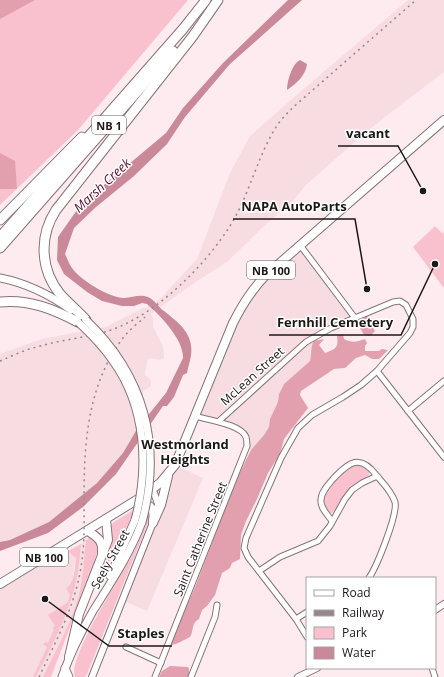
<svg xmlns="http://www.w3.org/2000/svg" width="444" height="677" font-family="'Open Sans',sans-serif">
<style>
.built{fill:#f7dce1}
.green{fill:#f9c1cd}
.forest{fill:#e2a0af}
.water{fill:#c98998}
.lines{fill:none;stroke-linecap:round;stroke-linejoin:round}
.minor-casing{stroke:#857478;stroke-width:7}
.tertiary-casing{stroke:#857478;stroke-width:8}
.secondary-casing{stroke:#857478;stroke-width:9}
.primary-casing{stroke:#857478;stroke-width:10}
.motorway-casing{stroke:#857478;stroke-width:11}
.minor{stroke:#fff;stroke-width:5}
.tertiary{stroke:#fff;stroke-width:6}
.secondary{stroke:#fff;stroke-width:7}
.primary{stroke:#fff;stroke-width:8}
.motorway{stroke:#fff;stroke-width:9}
.rail{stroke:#95888a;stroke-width:1.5;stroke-dasharray:2 4;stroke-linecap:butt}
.secondary-bridge-casing{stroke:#857478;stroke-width:9;stroke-linecap:butt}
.secondary-bridge{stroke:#fff;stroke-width:7}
.labels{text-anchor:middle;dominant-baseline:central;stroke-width:3;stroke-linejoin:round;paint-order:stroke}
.shield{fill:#fff;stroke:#625d5d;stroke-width:1}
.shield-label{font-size:11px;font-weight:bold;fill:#1e1718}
.street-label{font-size:12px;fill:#1e1718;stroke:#fff}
.water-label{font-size:13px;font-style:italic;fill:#5a0d2a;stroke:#fff}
.neighbourhood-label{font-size:13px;font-weight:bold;fill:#1e1718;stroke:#fff}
.leader{fill:none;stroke:#1e1718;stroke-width:1.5}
.callout-dot{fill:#1e1718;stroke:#fff;stroke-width:1.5}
.callout-label{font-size:13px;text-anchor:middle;font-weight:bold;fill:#1e1718;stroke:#fff;stroke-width:3;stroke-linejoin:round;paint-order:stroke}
</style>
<rect width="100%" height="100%" fill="#feebef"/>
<g class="built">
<polygon points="408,0 444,0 444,72 390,113 358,139 306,185 292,202 263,227 227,262 197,281 151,314 153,318 153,327 163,346 164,359 159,360 151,358 148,359 145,372 145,375 151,380 151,386 143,391 143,402 137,429 123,453 97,483 49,522 10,540 0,542 0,354 42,339 106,327 143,308 147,308 160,299 197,259 230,173 250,136 293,98"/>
<polygon points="300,245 355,318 311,339 314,341 311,350 312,356 310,361 284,384 279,394 278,402 270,419 269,427 264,435 251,450 247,446 241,431 195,416 246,299"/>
<polygon points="175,465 203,478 147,611 122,600 158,509 153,490"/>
<polygon points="86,540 83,574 75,608 66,630 43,677 36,677 53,642 69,605 77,576 81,544"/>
<polygon points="54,551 58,559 70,552 76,557 72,583 66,588 70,595 67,603 55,626 47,647 33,677 0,677 0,584"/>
</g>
<g class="green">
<polygon points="0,0 188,0 78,130 0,205"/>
<polygon points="435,226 442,233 444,232 444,288 413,247"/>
<path d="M357,464L363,466L369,472V475C362,481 354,485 348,491C342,498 339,508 332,513H330C326,509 323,503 324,498C326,486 346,468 357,464Z"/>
<path d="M140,506L150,510V518L87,674L85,677H75C67,658 123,573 134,552C138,543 142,533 146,524L130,519L120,543L91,594L89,592L110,527L114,522Z"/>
<path d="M89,538H93L97,541L98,549L94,564L51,677H43C55,651 70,626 78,598C83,579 84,559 86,540Z"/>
<path d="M81,544C80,555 79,566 77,577C70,613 52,645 36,677H33L47,647L43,644L46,642L48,643L54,629L52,628L55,626L48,615L67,603L70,595L66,588C75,583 75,567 76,557L73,556L70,552L58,560L57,557Z"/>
</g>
<g class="forest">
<polygon points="0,0 35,0 0,19"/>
<polygon points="0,153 15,161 17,189 0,189"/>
<polygon points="366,316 375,320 371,325 375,331 370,336 364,335 360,328 363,318"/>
<path d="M343,334L344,339C351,343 357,342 365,339L367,343L365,346V351H379L382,349L388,350L379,359H372L365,355L356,358L345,368L334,369L301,391L300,395L308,408L284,439L280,454L268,473L257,499L246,521L241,535L240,559L232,563L230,568L222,573L215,595L207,606L202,610L199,619C191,623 194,631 190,637C183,640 179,644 171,645L181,619L196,585L234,485L246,460L251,450L264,435L269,427L270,419L278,402L279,394L284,384L310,361C312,354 310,348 314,341L324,339L319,345L325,353C335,349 339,348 337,336Z"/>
<polygon points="170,666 188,667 189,669 189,677 159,677 162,671"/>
</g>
<g class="water">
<path d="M288,0H302L230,64L185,117L167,144L134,176L96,207L74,228L65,254C67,258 69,264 72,268C80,280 110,298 124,298C133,297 140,294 148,297C156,301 158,307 164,311C179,323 194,334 191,355C190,362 188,367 187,373L183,375L174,397L167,406H163L116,474L83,507L48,533L0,551V542L10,540L49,522L97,483L123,453L137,429L166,393L183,358C184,340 160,315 147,304L142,303L134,306H122L102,301L87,292L64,274L57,260L58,237L77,210L86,200L166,133L183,108L223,63Z"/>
<path d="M300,60L307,64C306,75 296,84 287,90C287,81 292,64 300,60Z"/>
</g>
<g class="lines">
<g class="minor-casing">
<g id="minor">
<polyline points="300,245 355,318"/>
<polyline points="377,371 444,457"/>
<polyline points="408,411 444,381"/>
<polyline points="219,421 306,342 331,328 393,302 400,301 406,305 413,319 413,327 410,333 377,371 361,385 343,397 312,415 298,428 281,458 246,538 244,548 248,557 296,619 307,637"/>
<path d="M332,521C328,515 320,508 321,500C321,492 328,485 333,479C349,462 360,453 377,476"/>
<path d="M259,571L280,557L318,541L330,526L345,499L352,490L362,483L377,476C383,483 392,492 395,502C398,514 377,566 369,578"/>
<polyline points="296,619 307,612"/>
<polyline points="126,647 161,663"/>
<polyline points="432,668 435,677"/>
<path d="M155,677L247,446C247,443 247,440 246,437C241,424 207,420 195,416"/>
<polyline points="191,677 215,617 217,605"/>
</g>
</g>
<g class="tertiary-casing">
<g id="tertiary">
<polyline points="153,490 158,504 157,510"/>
<polyline points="435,610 444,604"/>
<polyline points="92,677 154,520"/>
<polyline points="298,677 317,668"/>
</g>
</g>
<g class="secondary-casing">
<g id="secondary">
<path d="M0,278C26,283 50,295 71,310"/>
<polyline points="110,576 135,520"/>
<polyline points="65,668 69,677"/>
<path d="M62,677C70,654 81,632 93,611C111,582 130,554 142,522"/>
</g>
</g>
<g class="primary-casing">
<g id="primary">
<path d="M140,503C151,504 155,510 153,520"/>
<polyline points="153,523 161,505 168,476"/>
<path d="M88,531C97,537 103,540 102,552"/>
<path d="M0,584L143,496L160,483L175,465L233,323C242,305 252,289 266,275L444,120"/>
<polyline points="69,657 79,614 108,540 106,519"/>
</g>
</g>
<g class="motorway-casing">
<g id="motorway">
<polyline points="0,220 82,137"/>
<polyline points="0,237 183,29 206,0"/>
<polyline points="0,248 173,51"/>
<path d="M0,302C29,299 53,309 78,322"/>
<path d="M86,320C78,311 68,303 60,294C40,269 39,236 56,210L193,36L218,0"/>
</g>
</g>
<use href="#minor" class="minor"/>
<use href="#tertiary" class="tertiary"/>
<use href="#secondary" class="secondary"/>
<use href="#primary" class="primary"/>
<use href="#motorway" class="motorway"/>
<g class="rail">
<path d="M0,361C12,356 24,350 37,347C60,340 84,338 108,331C155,316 204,267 230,226C250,194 257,156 278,124C284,116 291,109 299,102L416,0"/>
<path d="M39,677C56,641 75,606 81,567C85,544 84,520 84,497C84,442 88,384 123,338C129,330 138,323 145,317"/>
</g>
<g class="secondary-bridge-casing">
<g id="secondary-bridge">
<path d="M86,320C144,375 163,445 142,522"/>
<path d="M78,322C91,334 103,346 113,361C146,407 149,467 135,520"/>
</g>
</g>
<use href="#secondary-bridge" class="secondary-bridge"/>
</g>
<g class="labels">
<g class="shield">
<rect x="92" y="116" width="34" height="18" rx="3"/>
<rect x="247" y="261" width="48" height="18" rx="3"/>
<rect x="20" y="548" width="48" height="18" rx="3"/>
</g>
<g class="shield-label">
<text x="109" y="125">NB 1</text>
<text x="271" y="270">NB 100</text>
<text x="44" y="557">NB 100</text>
</g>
<g class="street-label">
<text transform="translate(252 376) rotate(-42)">McLean Street</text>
<text transform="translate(200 539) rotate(-68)">Saint Catherine Street</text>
<text transform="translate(110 559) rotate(-61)">Seely Street</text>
</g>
<g class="water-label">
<text transform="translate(102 185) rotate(-43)">Marsh Creek</text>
</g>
<g class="neighbourhood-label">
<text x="185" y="444">Westmorland<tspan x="185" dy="15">Heights</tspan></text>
</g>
</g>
<path class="leader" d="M423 191L398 146H338M367 289L355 219H233M435 264L401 335H269M45 599L109 646H172"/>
<g class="callout-dot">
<circle cx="423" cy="191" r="4"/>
<circle cx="367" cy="289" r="4"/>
<circle cx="435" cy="264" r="4"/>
<circle cx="45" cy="599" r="4"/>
</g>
<g class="callout-label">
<text x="368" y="138">vacant</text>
<text x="294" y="211">NAPA AutoParts</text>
<text x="335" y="327">Fernhill Cemetery</text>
<text x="141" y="638">Staples</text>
</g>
<rect x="306" y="577" width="130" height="92" fill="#ffffff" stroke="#a5a2a3"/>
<rect x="314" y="590" width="20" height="6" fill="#ffffff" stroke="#a5a2a3"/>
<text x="342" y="597" font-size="12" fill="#1e1718">Road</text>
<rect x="314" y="610" width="20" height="6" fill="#95888a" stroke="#a5a2a3"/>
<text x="342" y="617" font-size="12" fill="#1e1718">Railway</text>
<rect x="314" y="627" width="20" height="12" fill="#f9c1cd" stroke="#a5a2a3"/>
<text x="342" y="637" font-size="12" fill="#1e1718">Park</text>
<rect x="314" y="647" width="20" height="12" fill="#c98998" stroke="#a5a2a3"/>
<text x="342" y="657" font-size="12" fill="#1e1718">Water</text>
</svg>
